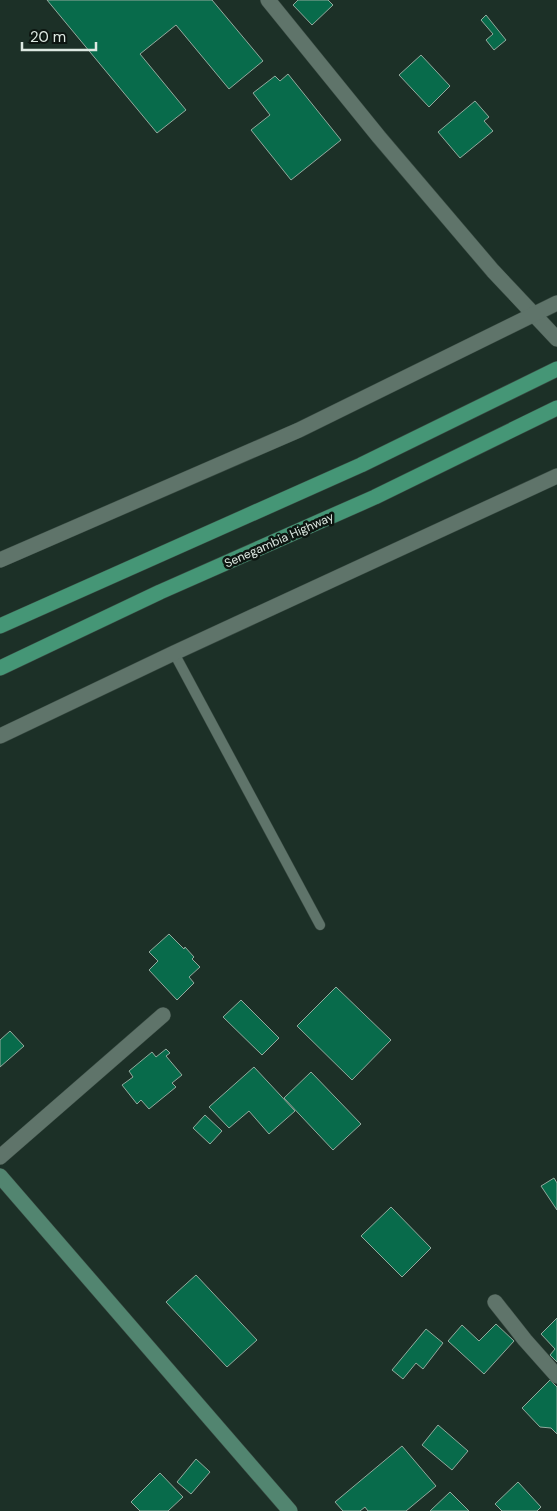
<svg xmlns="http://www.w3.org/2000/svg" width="557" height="1511" font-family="'DM Sans',sans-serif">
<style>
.building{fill:#086b4b;stroke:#93aa9e}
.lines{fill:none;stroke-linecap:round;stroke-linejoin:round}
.lane-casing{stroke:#394a42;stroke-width:11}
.street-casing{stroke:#394a42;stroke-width:16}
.secondary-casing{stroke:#394a42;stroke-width:16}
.primary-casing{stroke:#394a42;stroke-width:16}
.lane{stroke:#5f746a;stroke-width:10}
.street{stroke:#5f746a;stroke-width:15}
.secondary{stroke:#528570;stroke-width:15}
.primary{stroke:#459676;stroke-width:15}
.labels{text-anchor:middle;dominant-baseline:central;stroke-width:5;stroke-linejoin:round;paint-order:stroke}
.street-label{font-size:12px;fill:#dde9e2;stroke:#0d1611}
</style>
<rect width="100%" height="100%" fill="#1c3027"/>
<g class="building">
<polygon points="47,0 212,0 263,61 229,89 176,25 140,54 186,110 157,133"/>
<polygon points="298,0 328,0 333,5 312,25 293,5"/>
<polygon points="486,15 506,40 494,50 486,40 493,34 481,20"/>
<polygon points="421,55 450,86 429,107 399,75"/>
<polygon points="288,74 341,140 291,180 251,130 270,115 253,93 275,76 280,81"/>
<polygon points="475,101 489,117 484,121 493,131 460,158 438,132"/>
<polygon points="169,934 184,949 185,947 194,957 192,959 200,967 189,977 194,983 177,1000 149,970 158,961 149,952"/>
<polygon points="336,987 391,1040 352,1080 297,1026"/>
<polygon points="241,1000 279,1038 262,1055 223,1017"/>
<polygon points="10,1031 24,1046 0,1067 0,1040"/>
<polygon points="166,1049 170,1053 166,1056 182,1075 172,1083 176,1087 149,1109 141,1100 137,1104 122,1085 133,1077 129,1071 152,1052 156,1057"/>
<polygon points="254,1067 295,1111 269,1134 249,1111 229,1128 209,1107"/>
<polygon points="311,1072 361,1124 333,1150 284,1098"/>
<polygon points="205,1115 222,1131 210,1144 193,1128"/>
<polygon points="554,1178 557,1183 557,1210 541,1186"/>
<polygon points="391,1207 431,1248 402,1277 361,1236"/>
<polygon points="196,1275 257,1340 227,1367 166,1302"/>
<polygon points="557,1318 557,1362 550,1355 555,1349 541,1334"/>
<polygon points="496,1324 514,1341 484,1374 448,1341 462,1325 479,1341"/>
<polygon points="426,1329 443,1343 423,1369 416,1363 403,1379 392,1370"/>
<polygon points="550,1380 557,1387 557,1434 551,1428 540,1427 522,1408"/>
<polygon points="438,1425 468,1451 452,1470 422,1445"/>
<polygon points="402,1446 436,1486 406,1511 368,1511 365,1507 360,1511 343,1511 335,1502"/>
<polygon points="196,1459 210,1472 191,1494 177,1482"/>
<polygon points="160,1473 183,1497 168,1511 140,1511 131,1502"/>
<polygon points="518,1482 541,1507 537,1511 502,1511 495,1504"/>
<polygon points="450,1492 469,1511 430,1511"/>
</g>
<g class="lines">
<g class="lane-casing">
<polyline id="lane" points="174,653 320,925"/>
</g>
<g class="street-casing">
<g id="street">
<polyline points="268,0 379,137 493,271 557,339"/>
<polyline points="0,560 299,430 557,303"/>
<polyline points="0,736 174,653 557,476"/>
<polyline points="0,1157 163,1015"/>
<polyline points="495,1302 525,1340 557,1376"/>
</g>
</g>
<g class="secondary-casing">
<polyline id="secondary" points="0,1176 290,1511"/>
</g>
<g class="primary-casing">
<g id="primary">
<polyline points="0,626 361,465 557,369"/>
<polyline points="0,668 160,592 375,497 557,408"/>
</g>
</g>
<use href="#lane" class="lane"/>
<use href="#street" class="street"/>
<use href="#secondary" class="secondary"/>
<use href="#primary" class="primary"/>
</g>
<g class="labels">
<g class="street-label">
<text transform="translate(279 540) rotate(-24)">Senegambia Highway</text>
</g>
</g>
<path d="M22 42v8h74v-8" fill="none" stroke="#dde9e2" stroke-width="2.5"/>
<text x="30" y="42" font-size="15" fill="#dde9e2" stroke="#0d1611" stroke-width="4" paint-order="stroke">20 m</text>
</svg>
